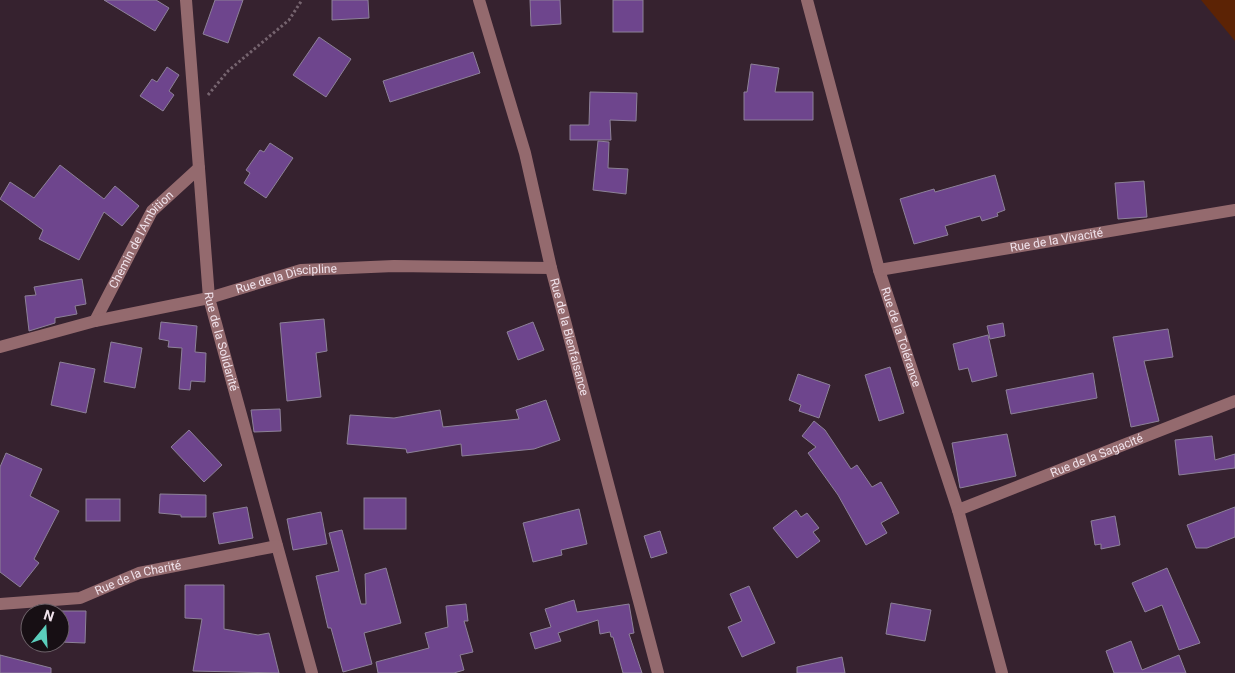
<svg xmlns="http://www.w3.org/2000/svg" width="1235" height="673" font-family="Roboto,sans-serif">
<style>
.green{fill:#5c2305}
.building{fill:#6e458d;stroke:#8d8198}
.lines{fill:none;stroke-linecap:round;stroke-linejoin:round}
.path{stroke:#76646f;stroke-width:3;stroke-dasharray:2.5 2.5;stroke-linecap:butt}
.minor{stroke:#946a6e;stroke-width:12}
.labels{text-anchor:middle;dominant-baseline:central;stroke-width:4.5;stroke-linejoin:round;paint-order:stroke}
.street-label{font-size:12px;fill:#f0e2eb;stroke:#170f14}
</style>
<rect width="100%" height="100%" fill="#36222f"/>
<polygon class="green" points="1201,0 1235,0 1235,41"/>
<g class="building">
<polygon points="104,0 156,0 169,8 155,31"/>
<polygon points="215,0 243,0 228,43 203,34"/>
<polygon points="332,0 368,0 369,18 332,20"/>
<polygon points="530,0 560,0 561,24 531,26"/>
<rect x="613" y="0" width="30" height="32"/>
<polygon points="319,37 351,59 326,97 293,75"/>
<polygon points="473,52 480,73 390,102 383,81"/>
<polygon points="751,64 779,68 775,92 813,92 813,120 744,120 744,92 747,92"/>
<polygon points="167,67 179,75 169,91 174,95 163,111 140,96 152,79 157,82"/>
<polygon points="590,92 637,93 636,121 610,120 611,140 570,140 570,125 589,125"/>
<polygon points="598,141 609,142 608,168 628,169 626,194 593,190"/>
<polygon points="270,143 293,158 266,198 244,183 250,173 246,170 260,150 264,152"/>
<polygon points="60,165 104,199 115,186 139,206 122,226 104,212 79,260 39,239 43,230 0,199 10,182 34,198"/>
<polygon points="995,175 1005,210 997,213 998,216 982,221 980,216 945,226 948,235 914,244 900,199 934,189 935,192"/>
<polygon points="1144,181 1147,217 1118,219 1115,183"/>
<polygon points="82,279 86,304 75,306 77,314 55,318 55,323 29,331 25,296 36,295 34,287"/>
<polygon points="324,319 327,351 316,353 321,397 287,401 280,323"/>
<polygon points="161,322 197,326 195,352 206,353 205,382 191,381 190,390 179,389 182,348 168,347 169,341 159,339"/>
<polygon points="533,322 544,350 518,360 507,332"/>
<polygon points="1003,323 1005,336 990,339 987,326"/>
<polygon points="1168,329 1173,357 1144,361 1159,421 1131,427 1113,337"/>
<polygon points="988,335 997,376 972,382 968,368 959,370 953,344"/>
<polygon points="111,342 142,348 135,388 104,382"/>
<polygon points="60,362 95,369 86,413 51,405"/>
<polygon points="890,367 904,413 879,421 865,375"/>
<polygon points="1093,373 1097,398 1011,414 1006,390"/>
<polygon points="798,374 830,385 819,418 799,411 801,405 789,400"/>
<polygon points="546,400 560,440 534,449 462,456 461,444 407,453 406,449 347,444 350,415 394,418 440,410 443,427 519,419 516,410"/>
<polygon points="280,409 281,431 254,432 251,410"/>
<polygon points="814,421 825,430 851,469 857,465 872,487 881,482 899,513 881,523 887,533 866,545 838,495 808,453 816,447 802,436"/>
<polygon points="189,430 222,465 204,482 171,447"/>
<polygon points="1007,434 1016,476 960,488 952,443"/>
<polygon points="1212,436 1215,460 1235,454 1235,468 1179,475 1175,440"/>
<polygon points="6,453 42,469 30,496 59,511 34,559 39,563 20,587 0,572 0,467"/>
<polygon points="160,494 206,495 206,517 181,517 181,515 159,513"/>
<rect x="364" y="498" width="42" height="31"/>
<rect x="86" y="499" width="34" height="22"/>
<polygon points="247,507 253,538 219,544 213,513"/>
<polygon points="1235,507 1235,537 1207,548 1196,548 1187,525"/>
<polygon points="579,509 587,544 561,550 562,555 533,562 523,523"/>
<polygon points="796,510 801,517 807,513 819,528 813,532 820,541 797,558 773,528"/>
<polygon points="321,512 327,544 293,550 287,519"/>
<polygon points="1115,516 1120,545 1101,549 1101,544 1095,545 1091,521"/>
<polygon points="342,530 361,604 366,604 365,574 386,568 401,623 364,633 372,664 343,672 331,628 328,628 316,576 339,571 329,533"/>
<polygon points="660,531 667,553 651,558 644,536"/>
<polygon points="1167,568 1200,643 1179,650 1162,605 1145,612 1132,583"/>
<polygon points="185,585 224,585 224,629 258,635 269,633 279,673 193,671 202,619 185,618"/>
<polygon points="749,586 775,643 742,657 728,627 742,621 730,594"/>
<polygon points="574,600 577,612 629,604 634,633 629,634 642,673 623,673 613,637 611,637 610,632 600,634 598,620 558,633 561,641 535,649 530,633 551,627 545,609"/>
<polygon points="891,603 931,610 925,641 886,634"/>
<polygon points="466,604 468,621 464,621 473,652 460,655 464,670 454,673 378,673 376,662 429,648 425,633 448,627 446,606"/>
<polygon points="60,611 86,611 85,643 60,642"/>
<polygon points="1131,641 1142,670 1179,655 1186,673 1114,673 1106,651"/>
<polygon points="0,655 51,668 51,673 0,673"/>
<polygon points="842,657 845,673 797,673 797,667"/>
</g>
<g class="lines">
<polyline class="path" points="208,95 228,71 289,20 302,0"/>
<g class="minor">
<path id="s1" d="M186,0L209,298L312,673"/>
<path id="s2" d="M479,0L525,153L551,268L658,673"/>
<path id="s3" d="M807,0L879,270L958,510L1002,673"/>
<path id="s4" d="M879,270L1235,210"/>
<path id="s5" d="M95,321L152,211L199,168"/>
<path id="s6" d="M0,347L95,321L209,298L301,270L394,266L551,268"/>
<path id="s7" d="M958,510L1235,401"/>
<path id="s8" d="M0,604L80,598L139,573L277,546"/>
</g>
</g>
<g class="labels">
<g class="street-label">
<text stroke="none"><textPath href="#s4" startOffset="180">Rue de la Vivacité</textPath></text>
<text stroke="none"><textPath href="#s5" startOffset="94">Chemin de l'Ambition</textPath></text>
<text stroke="none"><textPath href="#s6" startOffset="295">Rue de la Discipline</textPath></text>
<text stroke="none"><textPath href="#s2" startOffset="349">Rue de la Bienfaisance</textPath></text>
<text stroke="none"><textPath href="#s3" startOffset="350">Rue de la Tolérance</textPath></text>
<text stroke="none"><textPath href="#s1" startOffset="344">Rue de la Solidarité</textPath></text>
<text stroke="none"><textPath href="#s7" startOffset="149">Rue de la Sagacité</textPath></text>
<text stroke="none"><textPath href="#s8" startOffset="142">Rue de la Charité</textPath></text>
</g>
</g>
<g transform="translate(45 628) rotate(18)"><circle r="24" fill="#170f14" stroke="#6e636a"/>
<path d="M0-4L9 19L0 12L-9 19Z" fill="#5bcebc"/>
<text y="-8" font-size="14" font-weight="bold" text-anchor="middle" fill="#f0e2eb">N</text>
</g>
</svg>
